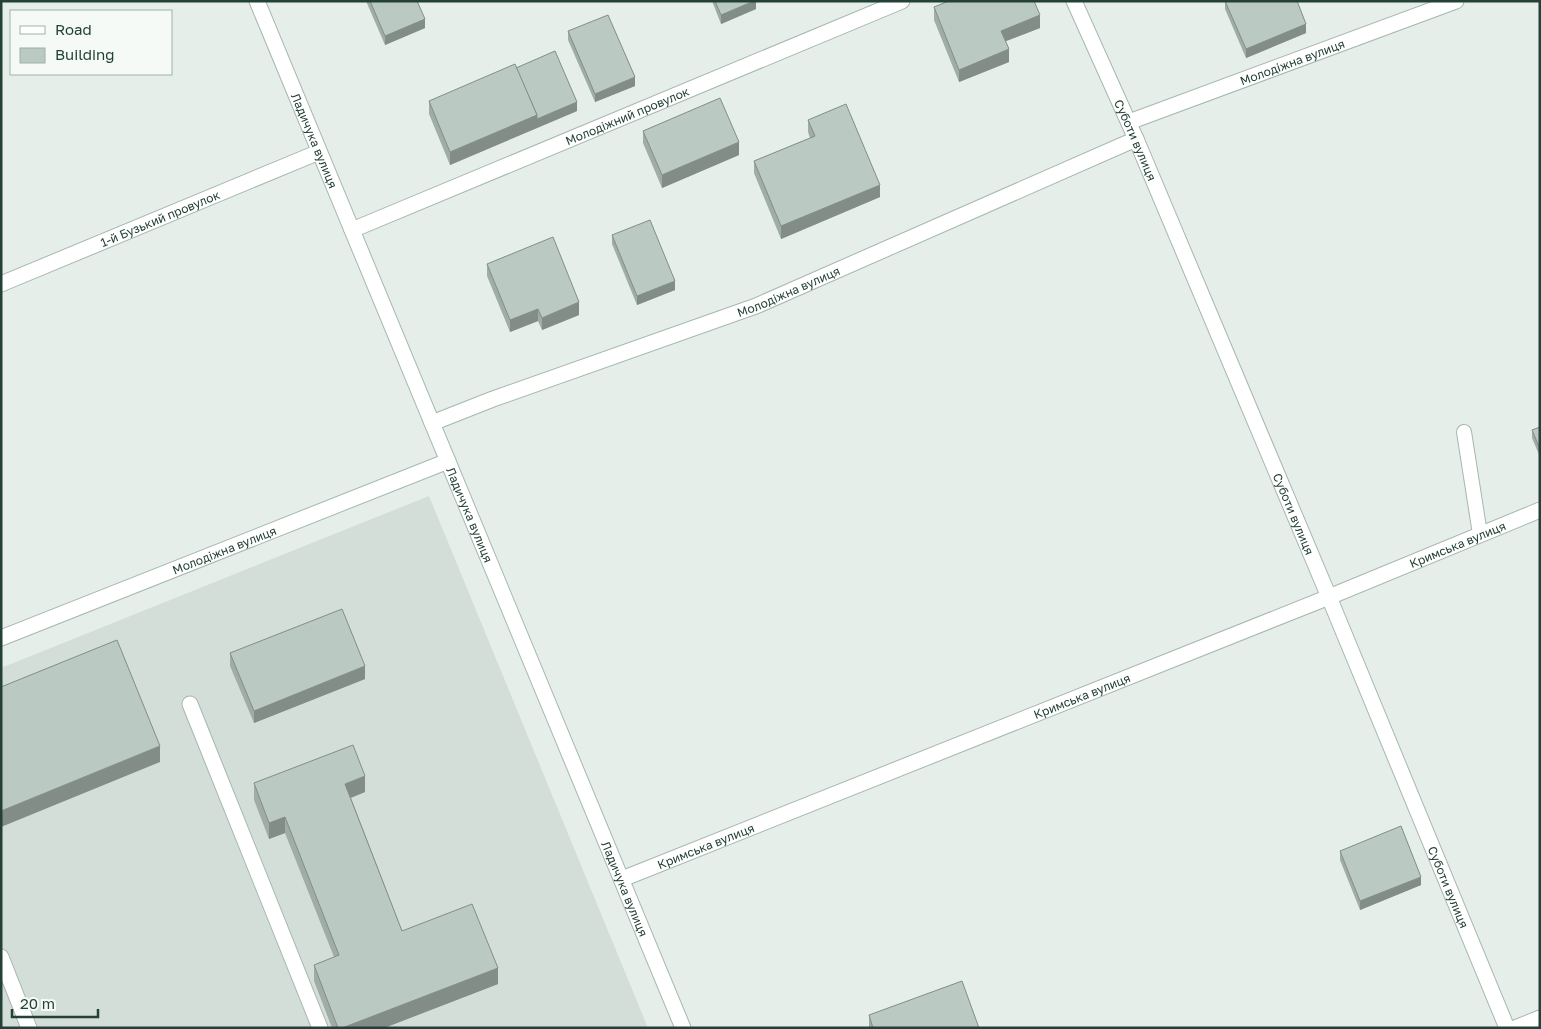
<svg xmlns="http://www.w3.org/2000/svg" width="1541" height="1029" font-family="'Golos Text',sans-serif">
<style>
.built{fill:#d3ded8}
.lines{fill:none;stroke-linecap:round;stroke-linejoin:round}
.service-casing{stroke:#a7b7b0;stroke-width:16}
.minor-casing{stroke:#a7b7b0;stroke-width:17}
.tertiary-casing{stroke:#a7b7b0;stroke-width:17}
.service{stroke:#fff;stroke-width:14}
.minor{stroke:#fff;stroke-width:15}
.tertiary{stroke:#fff;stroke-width:15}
.wall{fill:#a0ada7}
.shaded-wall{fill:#828d88}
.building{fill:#bac9c2;stroke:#828d88}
.labels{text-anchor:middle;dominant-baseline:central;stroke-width:5;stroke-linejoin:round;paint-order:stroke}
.street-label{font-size:12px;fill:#234136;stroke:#f5faf7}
</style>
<rect width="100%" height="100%" fill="#e5eee9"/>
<polygon class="built" points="429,496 648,1028 1,1028 1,668"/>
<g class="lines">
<g class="service-casing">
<polyline id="service" points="1464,432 1480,534"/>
</g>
<g class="minor-casing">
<g id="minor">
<path id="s1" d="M1074,1L1136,139L1329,597L1507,1028"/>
<path id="s2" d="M1129,122L1456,1"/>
<path id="s3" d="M352,230L902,1"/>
<path id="s4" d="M1,284L319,152"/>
<path id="s5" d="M432,423L493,399L756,306L1136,139"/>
<path id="s6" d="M1,638L448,461"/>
<polyline points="190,704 320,1028"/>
<path id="s7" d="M622,879L1329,597L1540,510"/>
<polyline points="1,957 29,1028"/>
</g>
</g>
<g class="tertiary-casing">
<g id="tertiary">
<path id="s8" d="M257,1L683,1028"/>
<polyline points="1515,1028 1540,1018"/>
</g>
</g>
<use href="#service" class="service"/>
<use href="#minor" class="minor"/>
<use href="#tertiary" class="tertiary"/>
</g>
<g class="wall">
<polygon points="366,1 417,1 425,28 385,45"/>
<polygon points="712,1 756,1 756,9 721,24"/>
<polygon points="1225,1 1297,1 1306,33 1246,58 1225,9"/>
<polygon points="934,7 1040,28 1006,41 1009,62 959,82 934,20"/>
<polygon points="568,31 635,86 595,102 568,40"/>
<polygon points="516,68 577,111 450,165 429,114 429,101"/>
<polygon points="808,120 880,197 781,239 754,173 754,161 810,138 808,132"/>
<polygon points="643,131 739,155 662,188 643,143"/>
<polygon points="612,235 675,290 637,305 612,244"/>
<polygon points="487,264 579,315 542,330 538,321 510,332 487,276"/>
<polygon points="1540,427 1540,457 1532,438 1532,430"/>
<polygon points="230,653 365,679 254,723 230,666"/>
<polygon points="254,783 365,792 351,798 402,931 498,984 384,1028 332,1028 314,981 314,965 334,957 285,833 269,839 254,800"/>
<polygon points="1340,851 1421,885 1360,910 1340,860"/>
<polygon points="869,1015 979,1028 869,1028"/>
</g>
<g class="shaded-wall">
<polygon points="754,1 756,1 756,9 721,24 721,15"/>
<polygon points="1040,15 1040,28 1001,43 1001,31"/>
<polygon points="425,19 425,28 385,45 385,36"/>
<polygon points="1306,24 1306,33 1246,58 1246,49"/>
<polygon points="1009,49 1009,62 959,82 959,70"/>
<polygon points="635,77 635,86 595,102 595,94"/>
<polygon points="577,102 577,111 537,128 537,119"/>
<polygon points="537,115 537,128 450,165 450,152"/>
<polygon points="739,142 739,155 662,188 662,175"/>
<polygon points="880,185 880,197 781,239 781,226"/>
<polygon points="675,281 675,290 637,305 637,296"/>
<polygon points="579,302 579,315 542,330 542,318"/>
<polygon points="538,309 538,321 510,332 510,320"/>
<polygon points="365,666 365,679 254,723 254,711"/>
<polygon points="160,746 160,762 1,827 1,811"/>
<polygon points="365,776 365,792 345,800 345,784"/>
<polygon points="285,817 285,833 269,839 269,823"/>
<polygon points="1421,877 1421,885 1360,910 1360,901"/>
<polygon points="498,968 498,984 384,1028 342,1028"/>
</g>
<g class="building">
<polygon points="370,1 417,1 425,19 385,36"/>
<polygon points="715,1 754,1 721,15"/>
<polygon points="949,1 1034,1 1040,15 1001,31 1009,49 959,70 934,7"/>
<polygon points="1225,1 1297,1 1306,24 1246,49"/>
<polygon points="608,15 635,77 595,94 568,31"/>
<polygon points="555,51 577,102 537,119 537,115 516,68"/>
<polygon points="515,64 537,115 450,152 429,101"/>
<polygon points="720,98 739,142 662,175 643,131"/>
<polygon points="846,104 880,185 781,226 754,161 815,136 808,120"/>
<polygon points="650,220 675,281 637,296 612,235"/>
<polygon points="553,237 579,302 542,318 538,309 510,320 487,264"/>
<polygon points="1540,427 1540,449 1532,430"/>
<polygon points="342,609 365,666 254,711 230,653"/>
<polygon points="117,640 160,746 1,811 1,687"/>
<polygon points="353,745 365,776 345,784 402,931 472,904 498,968 342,1028 338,1028 314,965 339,955 285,817 269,823 254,783"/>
<polygon points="1401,826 1421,877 1360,901 1340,851"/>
<polygon points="962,981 979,1028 873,1028 869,1015"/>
</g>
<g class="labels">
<g class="street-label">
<text stroke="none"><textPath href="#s2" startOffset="174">Молодіжна вулиця</textPath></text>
<text stroke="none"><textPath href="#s3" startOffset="298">Молодіжний провулок</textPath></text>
<text stroke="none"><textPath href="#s8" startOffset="151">Ладичука вулиця</textPath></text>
<text stroke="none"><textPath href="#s1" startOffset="152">Суботи вулиця</textPath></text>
<text stroke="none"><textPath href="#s4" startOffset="172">1-й Бузький провулок</textPath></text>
<text stroke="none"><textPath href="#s5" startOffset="380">Молодіжна вулиця</textPath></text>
<text stroke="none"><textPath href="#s1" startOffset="558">Суботи вулиця</textPath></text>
<text stroke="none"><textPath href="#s8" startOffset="556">Ладичука вулиця</textPath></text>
<text stroke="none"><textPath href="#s7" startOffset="900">Кримська вулиця</textPath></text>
<text stroke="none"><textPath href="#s6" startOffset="240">Молодіжна вулиця</textPath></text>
<text stroke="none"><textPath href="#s7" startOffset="495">Кримська вулиця</textPath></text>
<text stroke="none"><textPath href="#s7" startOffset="90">Кримська вулиця</textPath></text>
<text stroke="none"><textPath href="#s1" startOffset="962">Суботи вулиця</textPath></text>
<text stroke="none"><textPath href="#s8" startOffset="961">Ладичука вулиця</textPath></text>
</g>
</g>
<rect width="1541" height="1029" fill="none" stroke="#234136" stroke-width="5"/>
<rect x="10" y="10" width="162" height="65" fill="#f5faf7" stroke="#a1b0aa"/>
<rect x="20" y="26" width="25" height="8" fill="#ffffff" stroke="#a1b0aa"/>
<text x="55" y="35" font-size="15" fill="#234136">Road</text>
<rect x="20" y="48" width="25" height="15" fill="#bac9c2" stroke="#a1b0aa"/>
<text x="55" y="60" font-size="15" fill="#234136">Building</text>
<path d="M12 1009v8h86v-8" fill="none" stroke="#234136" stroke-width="2.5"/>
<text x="20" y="1009" font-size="15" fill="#234136" stroke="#f5faf7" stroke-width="4" paint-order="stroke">20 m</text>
</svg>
